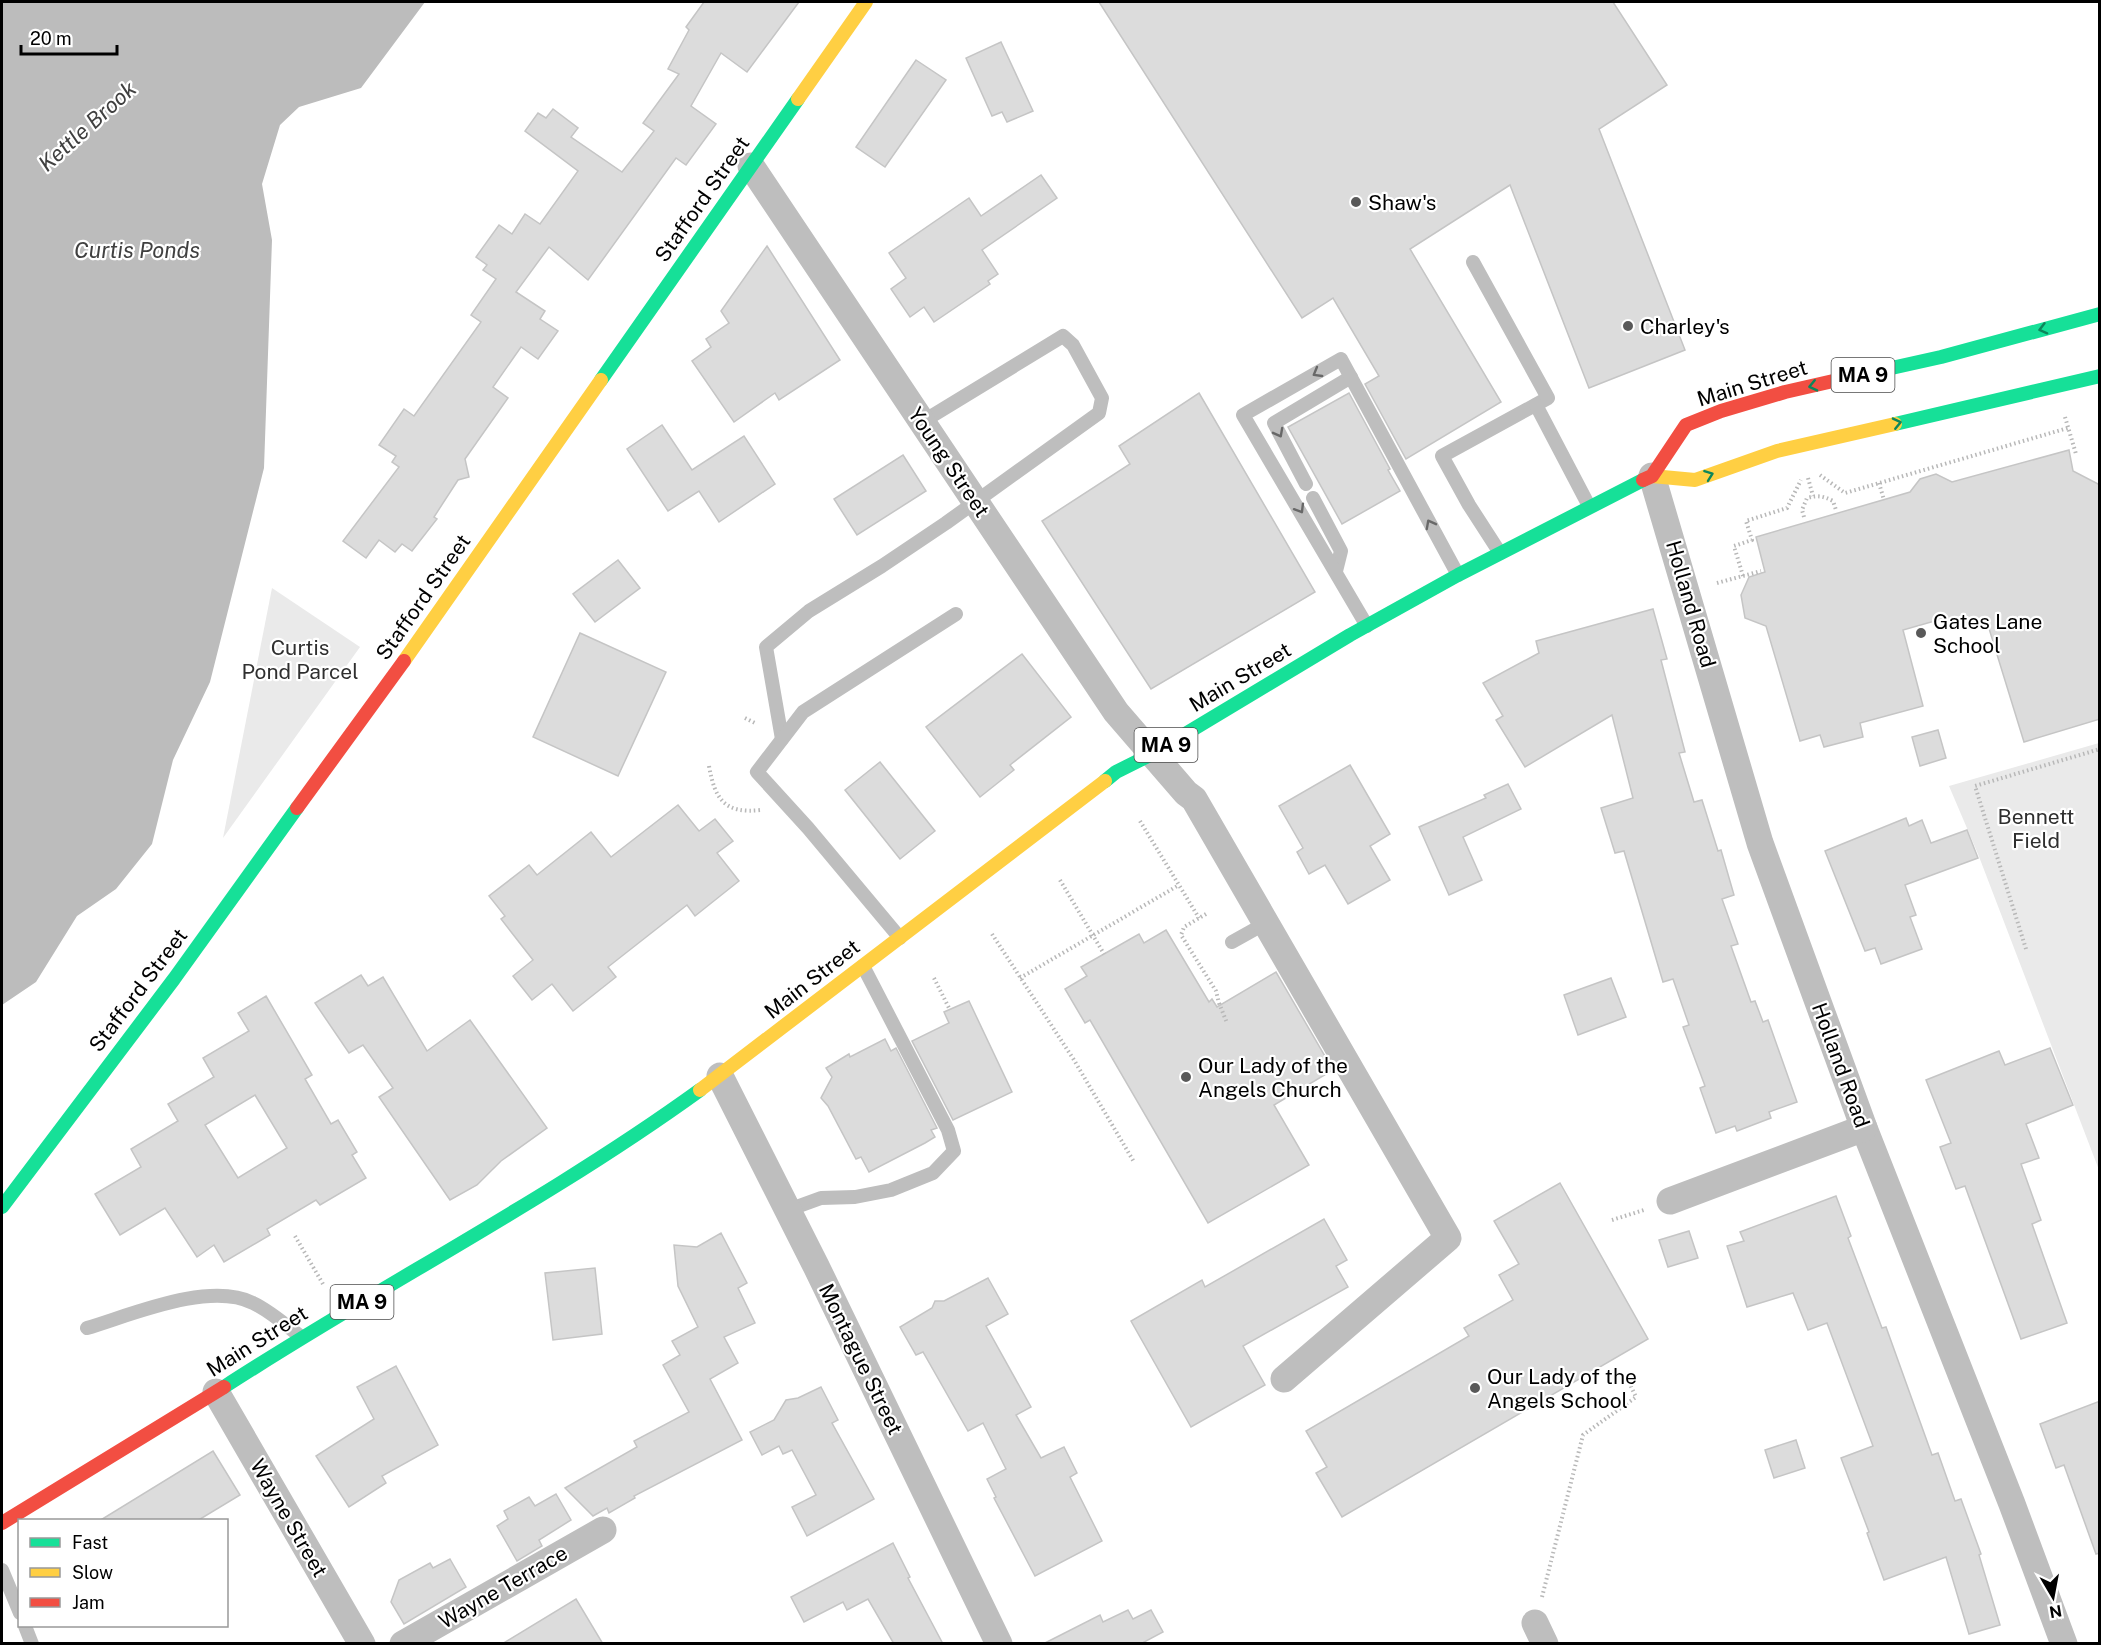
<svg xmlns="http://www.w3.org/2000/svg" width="2101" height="1645" font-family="'Public Sans',sans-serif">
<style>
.green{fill:#eaeaea}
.water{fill:#bcbcbc}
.building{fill:#dcdcdc;stroke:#c5c5c5;stroke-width:1.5;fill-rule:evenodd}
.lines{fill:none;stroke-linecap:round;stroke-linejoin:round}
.path{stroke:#b8b8b8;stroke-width:4;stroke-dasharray:1.5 3;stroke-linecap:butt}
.lane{stroke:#bebebe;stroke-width:14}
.street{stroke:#bebebe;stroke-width:27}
.fast{stroke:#16e098;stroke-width:14}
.slow{stroke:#ffcf43;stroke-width:14}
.jam{stroke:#f24e42;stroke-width:14}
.oneway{stroke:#0d865b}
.oneway2{stroke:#686868}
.poi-dot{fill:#595959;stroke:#fff;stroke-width:2}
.labels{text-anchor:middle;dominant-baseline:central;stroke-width:4.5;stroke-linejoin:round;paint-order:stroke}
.shield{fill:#fff;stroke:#4c4c4c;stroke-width:1.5}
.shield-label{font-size:20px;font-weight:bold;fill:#000}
.street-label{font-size:21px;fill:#000;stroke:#fff}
.poi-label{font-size:21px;fill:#000;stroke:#fff;text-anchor:start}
.park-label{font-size:21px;fill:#2f2f2f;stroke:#fff}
.water-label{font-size:22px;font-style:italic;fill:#404040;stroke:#fff}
</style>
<rect width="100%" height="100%" fill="#fff"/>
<g class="green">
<polygon points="272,588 360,647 223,838"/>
<polygon points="2099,743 2100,743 2099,1170 1978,854 1949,786"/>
</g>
<polygon class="water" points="2,2 425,2 361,88 299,107 280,125 262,184 272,240 264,468 210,682 173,760 152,844 116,889 77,916 36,982 2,1005"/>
<g class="building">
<polygon points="704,2 799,2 747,72 721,53 691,106 716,124 686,165 676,158 588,280 549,247 516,292 545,311 540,319 558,331 538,359 521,347 493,387 508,398 465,459 469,477 458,480 434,517 437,519 412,551 402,544 395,552 379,540 366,558 343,541 399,467 392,462 396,456 379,445 404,409 414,416 481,322 471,315 496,279 483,270 487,265 476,257 499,225 512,234 525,214 540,224 578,171 525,131 538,113 546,118 553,109 578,128 571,137 622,172 654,131 643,123 679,74 668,69 689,30 686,27"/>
<polygon points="1099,2 1613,2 1667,85 1599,129 1685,350 1589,388 1510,185 1410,249 1501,402 1406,459 1365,384 1379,376 1333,298 1302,318"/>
<polygon points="1001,42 1033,111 1007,122 1002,112 992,116 966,58"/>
<polygon points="916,60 946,80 885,167 856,147"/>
<polygon points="1041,175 1057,198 982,250 998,274 988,281 990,284 934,322 924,307 910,317 891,289 906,278 889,253 969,198 981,216"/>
<polygon points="767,246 840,360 779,400 775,393 734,422 692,361 711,347 706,339 729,323 721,311"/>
<polygon points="1199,393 1315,592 1151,689 1042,521 1130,464 1119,446"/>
<polygon points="1349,393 1390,469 1388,470 1400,491 1342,524 1288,427"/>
<polygon points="662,425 692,470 744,436 775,484 719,522 699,491 668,511 627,449"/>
<polygon points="2069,450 2073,471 2100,485 2100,719 2024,742 1987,622 1962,626 1945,618 1903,630 1923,706 1860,723 1863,737 1824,747 1820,735 1800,741 1766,626 1745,618 1741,595 1749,577 1765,572 1756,537 1910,492 1920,479 1936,474 1952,482"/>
<polygon points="903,455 926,491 857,535 834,499"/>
<polygon points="618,560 640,588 595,622 573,594"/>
<polygon points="1653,609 1667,659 1661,660 1685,752 1679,753 1694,802 1702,800 1718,851 1721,850 1734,895 1722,899 1738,944 1731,946 1751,1002 1755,1001 1763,1022 1768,1020 1797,1102 1769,1112 1771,1118 1737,1131 1735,1126 1716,1133 1700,1088 1705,1086 1683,1027 1689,1025 1673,979 1663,982 1624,851 1615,853 1601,808 1633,798 1612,715 1525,767 1496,720 1503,716 1483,683 1539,653 1536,641"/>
<polygon points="580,633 666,672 618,776 533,737"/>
<polygon points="1022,654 1071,717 1010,765 1014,770 980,797 926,727"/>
<polygon points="1938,730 1946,758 1920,766 1912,737"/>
<polygon points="880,762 935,831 900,859 845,790"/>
<polygon points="1350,765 1390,834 1370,846 1390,880 1348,904 1325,865 1309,874 1297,852 1303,848 1279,806"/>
<polygon points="1508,784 1521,809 1463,837 1482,880 1449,895 1419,827 1486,798 1484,795"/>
<polygon points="678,805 699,831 715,819 733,841 717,853 739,881 695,916 687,905 608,967 616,977 573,1011 552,984 532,1000 513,976 533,960 501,919 505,916 489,896 529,865 537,875 591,832 611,857"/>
<polygon points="1906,818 1909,826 1922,820 1931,843 1967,830 1978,858 1905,885 1916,915 1910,917 1922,949 1881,964 1875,948 1865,951 1825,851"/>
<polygon points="1166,930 1209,1002 1212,999 1217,1007 1276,972 1333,1070 1274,1105 1309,1165 1208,1223 1090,1020 1085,1023 1065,989 1087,976 1081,967 1104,954 1139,934 1144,943"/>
<polygon points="361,975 368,986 383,977 427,1051 470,1020 547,1128 501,1161 477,1185 450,1200 379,1097 393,1088 363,1045 349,1053 315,1003"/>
<polygon points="1611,978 1626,1017 1578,1035 1564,995"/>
<path d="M266,996L312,1075L305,1079L331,1124L338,1120L357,1152L352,1155L366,1178L320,1205L316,1200L267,1229L270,1235L224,1262L214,1245L197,1257L165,1208L120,1235L95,1194L141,1167L131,1149L178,1121L168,1104L214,1077L203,1058L249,1031L238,1013ZM255,1095L287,1148L238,1178L205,1125Z"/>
<polygon points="969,1001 1012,1092 953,1120 912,1041 949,1023 944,1012"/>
<polygon points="885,1039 891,1051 896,1048 937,1128 931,1130 935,1137 925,1143 869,1172 861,1157 856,1159 828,1106 821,1098 832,1077 826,1068 849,1054 850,1057"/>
<polygon points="2050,1048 2073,1105 2026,1124 2039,1158 2021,1164 2041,1220 2032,1224 2067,1323 2021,1339 1965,1186 1956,1189 1940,1147 1951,1143 1926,1080 1999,1051 2005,1065"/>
<polygon points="1560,1183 1648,1339 1342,1517 1316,1473 1327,1467 1306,1431 1469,1336 1464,1328 1513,1300 1499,1275 1519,1264 1494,1221"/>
<polygon points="1836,1196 1851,1236 1848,1238 1882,1328 1886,1327 1932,1455 1938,1453 1955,1501 1961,1499 1981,1554 1979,1555 2000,1625 1969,1634 1946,1557 1884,1580 1867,1533 1869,1532 1841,1458 1873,1446 1827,1323 1808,1330 1793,1293 1747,1307 1727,1246 1744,1241 1740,1232"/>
<polygon points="1324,1219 1347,1260 1336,1266 1348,1287 1243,1346 1265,1385 1191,1427 1131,1321 1202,1280 1205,1287"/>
<polygon points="1689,1231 1698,1258 1668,1267 1659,1240"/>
<polygon points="721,1233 747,1283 738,1288 755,1323 724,1337 738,1363 710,1379 742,1440 634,1496 635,1498 609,1513 607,1508 593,1516 565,1488 637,1447 634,1441 689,1412 663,1365 680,1355 672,1341 698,1327 678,1286 674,1245 697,1247"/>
<polygon points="595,1268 602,1334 553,1340 545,1273"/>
<polygon points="988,1278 1008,1314 986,1326 1031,1407 1016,1415 1041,1458 1064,1447 1077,1473 1070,1477 1102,1541 1035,1576 994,1498 996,1497 987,1479 1006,1469 983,1423 968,1431 923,1352 916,1355 900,1327 932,1308 935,1301 944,1301"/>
<polygon points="396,1366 438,1445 382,1476 386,1483 349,1507 316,1456 374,1419 357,1387"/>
<polygon points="821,1387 838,1420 832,1423 874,1499 807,1536 792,1507 816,1495 792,1450 783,1454 779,1446 762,1455 750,1432 774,1420 786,1400 798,1398"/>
<polygon points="2100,1401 2100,1553 2096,1554 2064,1465 2056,1468 2040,1424"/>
<polygon points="1796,1440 1805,1468 1774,1478 1765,1450"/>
<polygon points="213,1451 240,1495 197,1521 99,1521"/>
<polygon points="556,1494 571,1520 539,1540 542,1546 517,1561 497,1526 508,1519 504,1511 529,1497 535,1506"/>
<polygon points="893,1543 910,1577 908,1578 943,1644 894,1644 868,1599 847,1610 843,1602 804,1622 791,1597"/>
<polygon points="450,1559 466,1587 404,1624 391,1602 399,1580 430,1563 433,1568"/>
<polygon points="576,1599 603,1644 502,1644"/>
<polygon points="1128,1610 1133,1619 1151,1610 1163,1632 1144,1642 1145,1644 1043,1644 1100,1615 1103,1622"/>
</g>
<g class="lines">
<g class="path">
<polyline points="2065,417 2076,454"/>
<polyline points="1820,475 1845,493 2068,428"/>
<polyline points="1808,478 1813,496"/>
<polyline points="1879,483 1884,500"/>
<path d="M1804,517L1802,510L1807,498C1818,495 1823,496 1833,501L1836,510"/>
<polyline points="1743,576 1734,546 1752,540 1746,521 1787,508 1801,480"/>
<polyline points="1717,583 1761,571"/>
<polyline points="745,718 755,723"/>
<path d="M709,766C715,800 725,814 761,810"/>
<polyline points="1140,821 1199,918"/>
<polyline points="1060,880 1104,954"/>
<polyline points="1206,914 1184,927 1181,935 1216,991 1219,1003 1227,1023"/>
<polyline points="992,934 1074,1060 1134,1162"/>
<polyline points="2026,949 1975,786 2100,749"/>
<polyline points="934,978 950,1010"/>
<polyline points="1020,978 1179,885"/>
<polyline points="1612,1220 1644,1210"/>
<polyline points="295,1236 323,1284"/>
<polyline points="1542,1597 1583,1435 1636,1397 1625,1374"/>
</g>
<g class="lane">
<polyline points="1473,262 1548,398 1442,456 1469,505 1500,553"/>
<polyline points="1536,405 1589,506"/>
<polyline points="1306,484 1274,423 1351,377"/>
<polyline points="1313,498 1341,551 1336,571"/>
<polyline points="1367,626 1243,415 1341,359 1458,575"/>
<polyline points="782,739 766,647 809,611 882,566 946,523 1099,413 1102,398 1073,345 1063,336 922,422"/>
<polyline points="900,938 808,828 757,772 803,712 956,614"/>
<polyline points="1232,942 1266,923"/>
<polyline points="788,1210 821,1198 855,1197 891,1190 933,1173 954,1151 948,1130 863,966"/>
<path d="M87,1328C131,1315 209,1281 253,1303C270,1311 286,1325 301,1337"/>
<polyline points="2,1570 20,1613"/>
<polyline points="25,1626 32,1644"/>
</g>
<g class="street">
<polyline points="751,166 1116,712 1186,793 1194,799 1448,1238 1284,1379"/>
<polyline points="1652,476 1760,843 1864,1128 2012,1504 2064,1644"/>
<polyline points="720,1076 816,1266 999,1644"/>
<polyline points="1670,1201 1864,1128"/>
<polyline points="216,1392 362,1644"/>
<polyline points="1535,1623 1545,1644"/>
<polyline points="403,1644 603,1530"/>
</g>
<g class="fast">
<polyline points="1842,379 1941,357 2100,314"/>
<polyline points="601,380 798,99"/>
<polyline points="1895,424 2100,376"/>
<polyline points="1105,781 1116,772 1152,754 1350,635 1458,575 1643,480"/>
<polyline points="2,1207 174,979 297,808"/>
<path d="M224,1387C381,1285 548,1200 700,1090"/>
</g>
<g class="slow">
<polyline points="798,99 866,2"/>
<polyline points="1652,476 1695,480 1777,451 1895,424"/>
<polyline points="404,661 601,380"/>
<polyline points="700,1090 1105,781"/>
</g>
<g class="jam">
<polyline points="1643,480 1652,476 1686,425 1721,411 1785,392 1842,379"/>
<polyline points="297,808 404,661"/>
<polyline points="2,1523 224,1387"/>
</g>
</g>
<defs><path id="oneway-chevron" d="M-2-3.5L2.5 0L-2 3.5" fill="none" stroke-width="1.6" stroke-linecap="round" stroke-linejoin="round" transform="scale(1.5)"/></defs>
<g class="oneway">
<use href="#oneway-chevron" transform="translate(2043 329) rotate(165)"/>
<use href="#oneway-chevron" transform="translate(1813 386) rotate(167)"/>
<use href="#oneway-chevron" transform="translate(1897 423) rotate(-13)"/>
<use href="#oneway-chevron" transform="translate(1709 475) rotate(-20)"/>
</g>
<g class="oneway2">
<use href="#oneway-chevron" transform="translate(1317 373) rotate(150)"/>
<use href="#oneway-chevron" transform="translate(1279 433) rotate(62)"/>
<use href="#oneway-chevron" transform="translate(1300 509) rotate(59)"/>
<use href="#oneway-chevron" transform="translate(1430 524) rotate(-118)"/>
</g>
<g class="poi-dot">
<circle cx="1356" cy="202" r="6"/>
<circle cx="1628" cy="326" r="6"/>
<circle cx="1921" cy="633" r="6"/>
<circle cx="1186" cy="1077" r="6"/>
<circle cx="1475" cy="1388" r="6"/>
</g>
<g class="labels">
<g class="shield">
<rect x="1831.5" y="358" width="63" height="34" rx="4.5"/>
<rect x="1134.5" y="728" width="63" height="34" rx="4.5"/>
<rect x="330.5" y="1285" width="63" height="34" rx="4.5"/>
</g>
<g class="shield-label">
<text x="1863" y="375">MA 9</text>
<text x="1166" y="745">MA 9</text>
<text x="362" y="1302">MA 9</text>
</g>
<g class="street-label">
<text transform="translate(702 199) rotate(-55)">Stafford Street</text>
<text transform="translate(1752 383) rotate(-17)">Main Street</text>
<text transform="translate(949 462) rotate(56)">Young Street</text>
<text transform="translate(423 597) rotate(-55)">Stafford Street</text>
<text transform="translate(1691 604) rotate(74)">Holland Road</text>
<text transform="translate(1240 677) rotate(-31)">Main Street</text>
<text transform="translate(812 979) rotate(-38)">Main Street</text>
<text transform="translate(138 990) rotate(-53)">Stafford Street</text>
<text transform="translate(1841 1065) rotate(70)">Holland Road</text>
<text transform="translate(257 1341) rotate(-32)">Main Street</text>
<text transform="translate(861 1359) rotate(64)">Montague Street</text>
<text transform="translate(289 1518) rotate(60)">Wayne Street</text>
<text transform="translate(503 1587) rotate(-30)">Wayne Terrace</text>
</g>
<g class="poi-label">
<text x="1368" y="202">Shaw's</text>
<text x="1640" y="326">Charley's</text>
<text x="1933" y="621">Gates Lane<tspan x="1933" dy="24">School</tspan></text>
<text x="1198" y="1065">Our Lady of the<tspan x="1198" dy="24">Angels Church</tspan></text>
<text x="1487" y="1376">Our Lady of the<tspan x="1487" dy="24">Angels School</tspan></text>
</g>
<g class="park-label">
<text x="300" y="647">Curtis<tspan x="300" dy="24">Pond Parcel</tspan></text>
<text x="2036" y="816">Bennett<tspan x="2036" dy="24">Field</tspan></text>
</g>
<g class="water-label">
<text transform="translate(87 126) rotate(-42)">Kettle Brook</text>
<text x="137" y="250">Curtis Ponds</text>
</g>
</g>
<rect width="2101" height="1645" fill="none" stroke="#000000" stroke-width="6"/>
<rect x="18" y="1519" width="210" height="108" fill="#ffffff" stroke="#999999" stroke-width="1.5"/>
<rect x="30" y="1538" width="30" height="9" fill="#16e098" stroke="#999999" stroke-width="1.5"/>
<text x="72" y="1549" font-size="18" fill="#000000">Fast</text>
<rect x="30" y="1568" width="30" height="9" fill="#ffcf43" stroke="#999999" stroke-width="1.5"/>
<text x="72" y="1579" font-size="18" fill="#000000">Slow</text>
<rect x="30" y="1598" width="30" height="9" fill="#f24e42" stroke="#999999" stroke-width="1.5"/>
<text x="72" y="1609" font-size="18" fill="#000000">Jam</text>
<g transform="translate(2053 1597) rotate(170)" stroke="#ffffff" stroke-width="4.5" paint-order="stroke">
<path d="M0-4.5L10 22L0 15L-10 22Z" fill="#000000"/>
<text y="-9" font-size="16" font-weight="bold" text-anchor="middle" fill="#000000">N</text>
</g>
<path d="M21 45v9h96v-9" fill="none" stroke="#000000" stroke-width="3"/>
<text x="30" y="45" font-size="18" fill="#000000" stroke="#ffffff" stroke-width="4.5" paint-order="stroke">20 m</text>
</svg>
